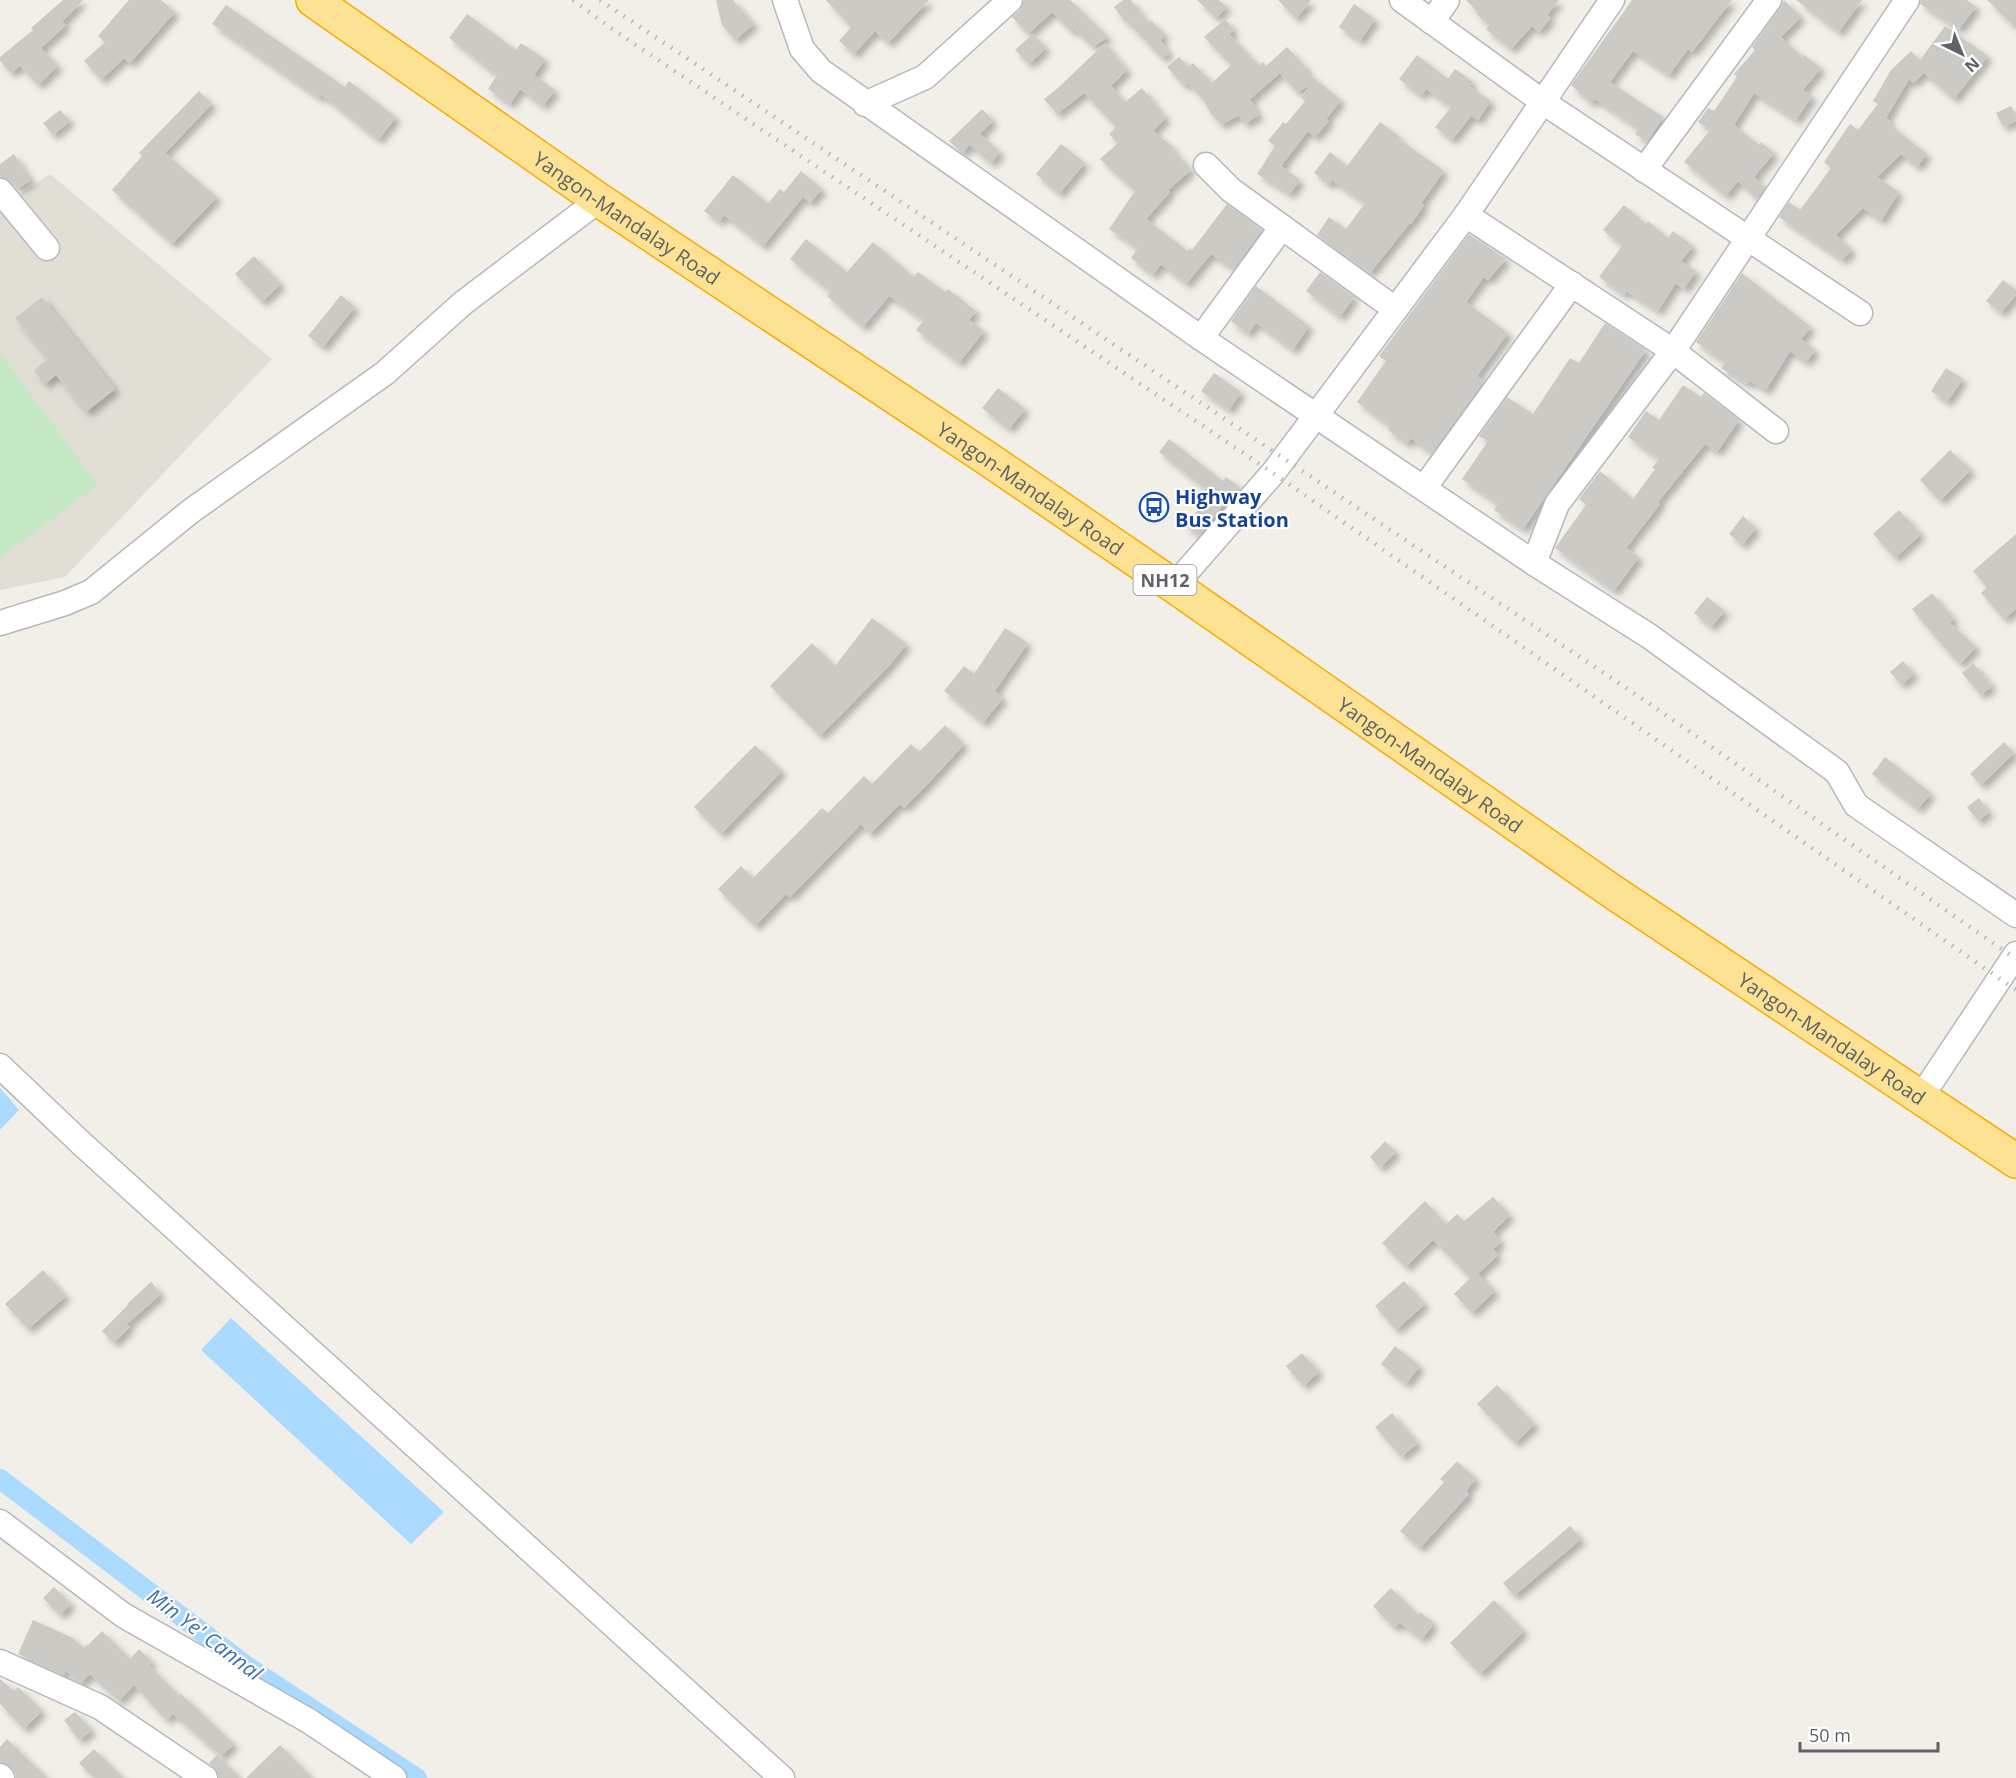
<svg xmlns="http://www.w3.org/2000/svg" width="2016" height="1778" font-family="'Open Sans',sans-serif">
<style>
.education{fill:#e1ded6}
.green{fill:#c5e8c5}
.water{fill:#aadaff}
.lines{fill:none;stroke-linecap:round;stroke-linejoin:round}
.canal{stroke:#aadaff;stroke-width:20}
.building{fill:#cccac5;filter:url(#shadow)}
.minor-casing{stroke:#b5b8bc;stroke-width:27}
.highway-casing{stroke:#f9ab00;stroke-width:36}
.minor{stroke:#fff;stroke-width:24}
.highway{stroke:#fde293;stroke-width:33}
.rail{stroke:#b6b7b8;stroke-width:4.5;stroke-dasharray:1.5 8;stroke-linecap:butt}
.labels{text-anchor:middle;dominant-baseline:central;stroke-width:4.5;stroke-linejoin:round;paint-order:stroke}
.shield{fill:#fff;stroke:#8f9295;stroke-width:1.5}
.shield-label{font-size:18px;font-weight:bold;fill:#5f6368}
.street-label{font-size:20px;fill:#5f6368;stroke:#fff}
.transit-label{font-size:20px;font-weight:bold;fill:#164399;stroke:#fff;text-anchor:start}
.water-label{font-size:21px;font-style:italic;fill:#4174aa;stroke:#fff}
</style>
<defs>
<filter id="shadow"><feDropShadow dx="5" dy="5" stdDeviation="3" flood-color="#0004"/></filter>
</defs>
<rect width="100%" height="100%" fill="#f1efe8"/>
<polygon class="education" points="50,174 272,359 65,577 0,590 0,207"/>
<polygon class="green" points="0,353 98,485 0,558"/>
<g class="water">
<polygon points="0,1088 19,1110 0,1130"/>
<polygon points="231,1318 444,1512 411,1544 201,1350"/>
</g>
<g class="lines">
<polyline class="canal" points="0,1479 248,1667 417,1778"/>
</g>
<g class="building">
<polygon points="63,0 83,0 62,22 66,25 41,48 58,66 38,85 20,66 11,73 0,61 0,57 33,30 31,28"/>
<polygon points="129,0 161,0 175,12 130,63 124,58 101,80 84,61 105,42 98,36"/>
<polygon points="716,0 733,0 754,24 735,40 722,25"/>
<polygon points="826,0 929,0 888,43 875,31 854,54 839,41 851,27"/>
<polygon points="1024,0 1070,0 1108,37 1093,47 1074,29 1072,32 1052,12 1028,34 1012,17 1020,10"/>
<polygon points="1123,0 1131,0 1148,23 1151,20 1165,35 1160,40 1169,53 1162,58 1127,22 1126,23 1114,7"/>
<polygon points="1197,0 1219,0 1227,7 1216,18"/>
<polygon points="1278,0 1311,0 1296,19"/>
<polygon points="1466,0 1559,0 1547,15 1551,18 1539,32 1532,26 1511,49 1486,29 1489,25 1476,14 1478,12"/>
<polygon points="1632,0 1732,0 1692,52 1688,49 1669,75 1633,51 1610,82 1663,117 1647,142 1635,134 1639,129 1595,99 1591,103 1571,85"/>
<polygon points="1784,0 1801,17 1781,37 1802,57 1804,55 1821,68 1803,90 1812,96 1796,120 1754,93 1734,125 1759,145 1761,142 1774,153 1754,177 1765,187 1757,199 1738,181 1726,196 1684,162 1710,130 1698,122 1708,108 1714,111 1737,77 1734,74 1755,50 1752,47 1780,8"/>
<polygon points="1796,0 1862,0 1839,32"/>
<polygon points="1921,0 1967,0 1976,7 1959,29 1920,4"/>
<polygon points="1987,0 2016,0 2016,28"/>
<polygon points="1354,4 1375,19 1360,41 1339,27"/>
<polygon points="226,5 345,87 349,81 396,117 378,140 322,95 319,98 212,24"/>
<polygon points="467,14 516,50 521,43 545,59 534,75 555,90 543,106 520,89 510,104 488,89 497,75 449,38"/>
<polygon points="1225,19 1234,30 1229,34 1259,66 1263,62 1266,66 1287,47 1307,69 1305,71 1341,100 1326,119 1329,121 1315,137 1308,131 1281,166 1300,180 1290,194 1257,174 1275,146 1268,141 1283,122 1286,124 1305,101 1301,97 1311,85 1297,92 1280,73 1250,99 1259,115 1244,124 1239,115 1221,125 1211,114 1204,101 1188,83 1184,86 1167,67 1179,57 1189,67 1193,63 1212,83 1231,65 1204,37"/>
<polygon points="1945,26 1988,56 1954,99 1924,73 1913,83 1909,79 1886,118 1891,122 1890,125 1927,154 1917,167 1901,154 1877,177 1899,192 1881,221 1863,208 1836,235 1852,250 1842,260 1779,217 1789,202 1800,210 1831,168 1824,162 1850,124 1858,130 1878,104 1873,101 1891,70 1911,51 1920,60"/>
<polygon points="1033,34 1046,48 1029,64 1015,50"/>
<polygon points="1105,43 1127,70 1111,86 1125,102 1142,88 1166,118 1153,131 1174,148 1173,150 1191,170 1168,190 1170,192 1146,219 1188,251 1190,248 1192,250 1227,204 1262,230 1234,269 1211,254 1186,284 1161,264 1153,275 1131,258 1138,248 1109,229 1135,191 1100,159 1118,143 1109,134 1116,127 1084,93 1057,114 1044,99 1059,87"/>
<polygon points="1417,55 1448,79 1455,69 1473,82 1469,86 1491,101 1478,120 1471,116 1452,140 1435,127 1451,107 1426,89 1421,96 1399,79"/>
<polygon points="199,91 212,104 165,153 217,197 172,244 112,190 142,156 139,153"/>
<polygon points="2011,106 2016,115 2016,121 2003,127 1996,113"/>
<polygon points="982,109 993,121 980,134 1000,152 991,163 970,145 962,153 949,141"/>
<polygon points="60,110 70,121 53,135 43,123"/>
<polygon points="1380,122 1400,137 1399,139 1444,171 1421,203 1424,205 1411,224 1410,223 1370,273 1317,235 1329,217 1346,229 1365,203 1332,180 1329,185 1314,173 1330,152 1347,166"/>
<polygon points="1061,144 1085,163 1059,194 1036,174"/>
<polygon points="14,154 31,180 17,189 11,182 0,177 0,164"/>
<polygon points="801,171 822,189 810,203 803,197 763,246 724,215 719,222 704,211 733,175 768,203 780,189 784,192"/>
<polygon points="1624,205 1646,224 1648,221 1668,238 1673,231 1693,246 1681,261 1696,271 1684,289 1676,283 1658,311 1626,291 1624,295 1599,277 1622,246 1603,230"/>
<polygon points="1469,234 1506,259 1488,280 1484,277 1466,302 1508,333 1477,376 1484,381 1432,453 1411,438 1407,444 1388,430 1390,426 1357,402 1386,361 1379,356"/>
<polygon points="806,239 847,272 873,242 914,277 918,272 946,292 948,289 976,311 969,320 984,331 959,363 916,330 924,320 889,296 863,327 827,296 831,292 790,259"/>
<polygon points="254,256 281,284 262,302 235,274"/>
<polygon points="1320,272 1354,297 1340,317 1306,291"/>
<polygon points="1742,273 1811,327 1801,339 1815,350 1806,362 1790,351 1766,390 1750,381 1747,384 1721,368 1725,363 1696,342"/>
<polygon points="2003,280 2016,290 2016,295 2001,313 1986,301"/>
<polygon points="1256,286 1309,326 1293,350 1256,323 1248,334 1231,321"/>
<polygon points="341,295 355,307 323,347 308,336"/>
<polygon points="42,297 115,389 86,412 56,375 45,384 34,370 48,359 15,318"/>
<polygon points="1605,323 1646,350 1523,529 1494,510 1498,504 1462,479 1488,441 1479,436 1507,397 1533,414 1570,358 1579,363"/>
<polygon points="1946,368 1963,379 1947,402 1931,391"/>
<polygon points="1214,373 1241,392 1229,410 1201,391"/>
<polygon points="1683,385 1701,397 1704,393 1739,420 1717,452 1705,444 1658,502 1660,504 1626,548 1639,557 1614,591 1555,548 1586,505 1579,499 1600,471 1633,499 1655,469 1652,468 1659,459 1628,437 1646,411 1659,420"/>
<polygon points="998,388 1025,409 1009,429 982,408"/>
<polygon points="1169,439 1223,481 1226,477 1238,486 1199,536 1185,526 1211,493 1159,452"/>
<polygon points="1950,450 1971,470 1940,501 1920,480"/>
<polygon points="1899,510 1921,534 1895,558 1873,534"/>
<polygon points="1743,516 1756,528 1742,545 1729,534"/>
<polygon points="2016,534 2016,609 2004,619 1981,593 1987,587 1973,571"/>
<polygon points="1932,593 1954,619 1950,623 1976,647 1960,664 1947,651 1912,609"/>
<polygon points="1707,597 1725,611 1711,627 1694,613"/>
<polygon points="872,618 907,644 887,668 820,736 770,686 812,643 835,666"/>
<polygon points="1005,628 1028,643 995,691 1003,698 983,723 944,691 964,666 974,674"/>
<polygon points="1903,661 1914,674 1901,685 1890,672"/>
<polygon points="1973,663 1992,686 1981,695 1962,673"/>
<polygon points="945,725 964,744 939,772 904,808 900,804 870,834 861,824 790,897 786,894 755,926 718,889 741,866 753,878 822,808 828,813 864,776 872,784 911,744 919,752"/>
<polygon points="2004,742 2014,753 1981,785 1970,774"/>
<polygon points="755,745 782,771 721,834 694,807"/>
<polygon points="1885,757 1931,793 1918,809 1872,774"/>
<polygon points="1979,798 1989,812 1978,821 1967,807"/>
<polygon points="1385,1141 1396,1152 1380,1168 1370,1157"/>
<polygon points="1493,1197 1510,1215 1493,1232 1501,1242 1493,1249 1498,1255 1478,1274 1495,1291 1472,1313 1454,1294 1470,1278 1433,1240 1406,1267 1382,1243 1425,1201 1446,1224 1457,1214 1464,1221"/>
<polygon points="43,1270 66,1296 28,1329 5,1304"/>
<polygon points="1404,1281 1425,1304 1396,1330 1375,1306"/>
<polygon points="151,1282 161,1294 127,1324 130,1327 114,1343 102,1331 128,1305 127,1304"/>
<polygon points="1395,1346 1420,1366 1406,1384 1381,1364"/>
<polygon points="1302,1353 1319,1372 1303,1386 1286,1366"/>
<polygon points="1497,1385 1535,1424 1515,1443 1477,1404"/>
<polygon points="1392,1413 1418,1443 1401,1457 1375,1427"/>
<polygon points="1457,1461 1476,1479 1466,1491 1469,1494 1420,1548 1400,1531 1444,1482 1440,1479"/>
<polygon points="1570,1526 1581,1539 1514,1596 1503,1583"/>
<polygon points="54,1587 71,1604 60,1615 43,1598"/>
<polygon points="1391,1588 1418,1615 1420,1612 1432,1621 1432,1626 1422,1639 1400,1623 1394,1628 1373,1606"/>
<polygon points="1494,1600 1524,1631 1480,1674 1450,1643"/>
<polygon points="33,1620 71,1637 84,1648 88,1644 91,1645 89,1644 102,1631 130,1659 139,1649 152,1662 149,1665 179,1696 181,1694 234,1744 221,1756 173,1714 166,1720 134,1685 119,1701 90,1674 81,1683 75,1680 66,1671 63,1675 18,1654"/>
<polygon points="0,1679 14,1691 18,1687 42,1711 24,1729 0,1704"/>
<polygon points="75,1712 92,1730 79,1740 64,1720"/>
<polygon points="7,1739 47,1778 16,1778 16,1774 10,1766 0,1762 0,1747"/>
<polygon points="280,1745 312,1778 246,1778"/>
<polygon points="94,1749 123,1778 94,1778 79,1763"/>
<polygon points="217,1755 240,1778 219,1778 217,1771 209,1763"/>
</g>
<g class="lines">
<g class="minor-casing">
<g id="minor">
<polyline points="785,0 802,49 821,71 1201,338 1534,563 1649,636 1837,772 1856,805 2016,915"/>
<polyline points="1402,0 1543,102 1860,313"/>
<polyline points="1432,22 1447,0"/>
<polyline points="865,104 925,77 1010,0"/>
<polyline points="1206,165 1231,190 1395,309"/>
<polyline points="1644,170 1769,0"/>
<polyline points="0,191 47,248"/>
<polyline points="1466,215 1673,351 1776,431"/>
<polyline points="1201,338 1282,227"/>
<polyline points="1424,488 1572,284"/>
<polyline points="1534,563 1557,504 1673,351 1907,0"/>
<polyline points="1174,586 1273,473 1466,215 1612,0"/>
<polyline points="0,623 65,603 91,592 191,511 385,373 463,303 599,200"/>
<polyline points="0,1066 82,1144 782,1778"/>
<polyline points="1921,1097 2016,954"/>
<polyline points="0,1522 123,1615 309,1721 394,1778"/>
<polyline points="0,1662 100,1707 205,1778"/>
<polyline points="0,1776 2,1778"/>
</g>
</g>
<g class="highway-casing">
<g id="highway">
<path id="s1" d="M313,0L599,200L991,461L1174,586L1613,892L2016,1161"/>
</g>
</g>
<use href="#minor" class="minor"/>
<use href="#highway" class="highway"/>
<g class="rail">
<polyline points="573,0 615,31 1273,473 2016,990"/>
<polyline points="600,0 1647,702 2016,959"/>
</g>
</g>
<defs>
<g id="bus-ring" transform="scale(1.5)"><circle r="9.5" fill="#fff" stroke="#1a4fb4" stroke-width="1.5"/><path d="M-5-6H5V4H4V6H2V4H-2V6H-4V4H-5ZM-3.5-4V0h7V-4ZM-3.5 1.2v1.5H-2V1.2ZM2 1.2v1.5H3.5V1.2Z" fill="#1a4fb4"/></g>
</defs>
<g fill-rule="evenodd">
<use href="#bus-ring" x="1154" y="507"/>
</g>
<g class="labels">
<rect class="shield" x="1133.5" y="565" width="63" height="30" rx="4.5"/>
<g class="shield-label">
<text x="1165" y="580">NH12</text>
</g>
<g class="street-label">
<text stroke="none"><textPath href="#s1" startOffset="382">Yangon-Mandalay Road</textPath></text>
<text stroke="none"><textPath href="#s1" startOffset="868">Yangon-Mandalay Road</textPath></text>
<text stroke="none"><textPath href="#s1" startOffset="1354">Yangon-Mandalay Road</textPath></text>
<text stroke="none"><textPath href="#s1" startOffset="1840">Yangon-Mandalay Road</textPath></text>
</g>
<g class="transit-label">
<text x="1175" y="496">Highway<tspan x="1175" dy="23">Bus Station</tspan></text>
</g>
<g class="water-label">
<text transform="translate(205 1634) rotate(37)">Min Ye' Cannal</text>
</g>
</g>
<g transform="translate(1962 54) rotate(137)" stroke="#ffffff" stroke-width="4.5" paint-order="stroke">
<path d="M0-4.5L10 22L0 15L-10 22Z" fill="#5f6368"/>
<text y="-9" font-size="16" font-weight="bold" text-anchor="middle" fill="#5f6368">N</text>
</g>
<path d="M1800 1742v9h138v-9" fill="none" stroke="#5f6368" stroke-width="3"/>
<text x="1809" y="1742" font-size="18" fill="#5f6368" stroke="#ffffff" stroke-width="4.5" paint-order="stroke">50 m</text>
</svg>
